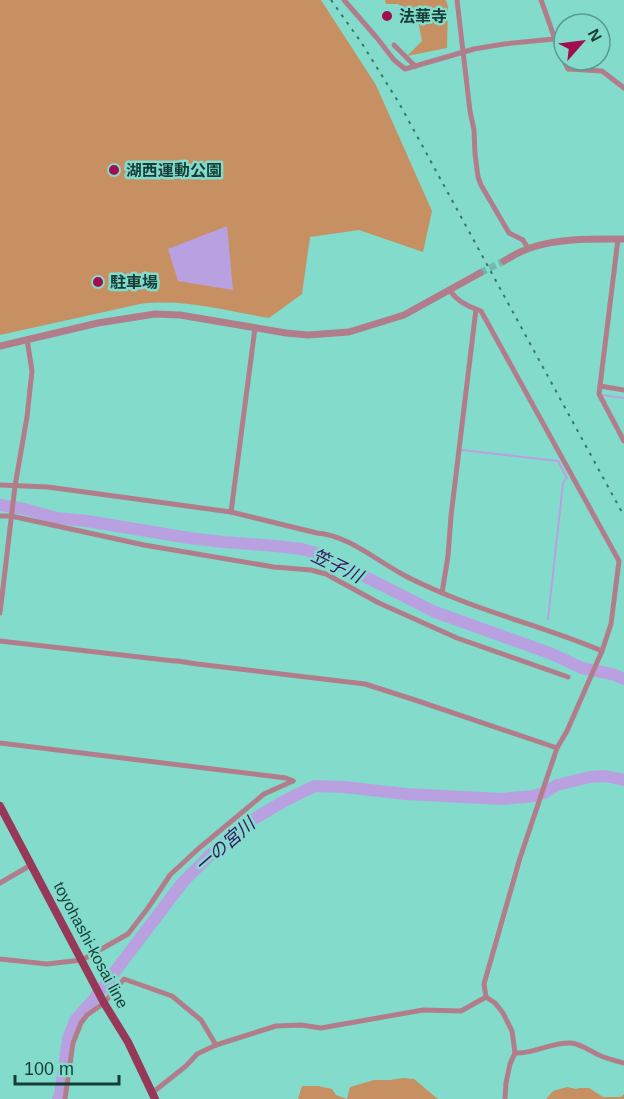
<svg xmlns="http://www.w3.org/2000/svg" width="624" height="1099" font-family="Helvetica,'Noto Sans JP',sans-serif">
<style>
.green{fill:#c69062}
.water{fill:#b9a1e1}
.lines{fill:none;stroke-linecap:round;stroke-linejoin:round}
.stream{stroke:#b9a1e1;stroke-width:2}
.river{stroke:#b9a1e1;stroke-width:12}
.tertiary-tunnel{stroke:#6dbbae;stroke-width:7;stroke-dasharray:7 3.5;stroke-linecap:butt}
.minor{stroke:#b27d8b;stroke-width:5}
.tertiary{stroke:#b27d8b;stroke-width:7}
.primary{stroke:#973859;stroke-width:8}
.rail{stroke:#3d746b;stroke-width:2;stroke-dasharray:3 6;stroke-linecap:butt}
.poi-dot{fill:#a10d51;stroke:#83dbcc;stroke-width:2}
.labels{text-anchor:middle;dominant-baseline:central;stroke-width:5;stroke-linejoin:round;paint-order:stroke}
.poi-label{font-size:16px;font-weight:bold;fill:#173d37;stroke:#83dbcc;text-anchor:start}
.street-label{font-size:16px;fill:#173d37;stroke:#83dbcc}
.water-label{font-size:18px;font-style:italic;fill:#37125c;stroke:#83dbcc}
</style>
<rect width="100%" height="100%" fill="#83dbcc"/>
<g class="green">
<path d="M0,0H321L376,85L432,211L423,252L359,230L310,237L302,294L269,318C227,311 183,298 140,304L0,335Z"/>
<polygon points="385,0 446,0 448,7 447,48 407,56 422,41 418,21 398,4 386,4"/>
<polygon points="403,1078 414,1079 438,1099 298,1099 302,1086 318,1086 332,1089 336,1095 347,1099 350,1087 374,1080 390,1080"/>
<polygon points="567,1087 576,1089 580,1088 589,1088 603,1097 621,1097 624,1094 624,1099 546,1099 553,1091"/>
</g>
<polygon class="water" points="227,226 233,290 178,281 168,249"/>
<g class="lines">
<g class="stream">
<polyline points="602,395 624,398"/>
<polyline points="462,450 558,461 567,478 563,483 548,619"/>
</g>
<g class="river">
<polyline points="0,505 24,509 57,518 87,521 189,538 223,542 276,546 302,549 322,555 435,612 552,654 582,668 612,674 624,679"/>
<polyline points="58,1099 60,1096 68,1039 75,1020 94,999 183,882 210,855 252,820 286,800 315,786 343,787 406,794 501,799 534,796 546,792 557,785 590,777 605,776 624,780"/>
</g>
<polyline class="tertiary-tunnel" points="480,273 504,261"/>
<g class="minor">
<polyline points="344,0 377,38 394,60 405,69 474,49 504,44 554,39"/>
<polyline points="457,0 470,111 474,130 475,154 478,177 481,185 509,233 523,240 528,248"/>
<path d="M541,0C550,23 556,47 568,69L602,71L624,88"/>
<polyline points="394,45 415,66"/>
<polyline points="618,239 599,394 624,441"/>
<path d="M450,290C456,301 469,307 481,311L619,561L611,624L602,651L567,731L557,748L520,858L484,984L486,997L495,1003L503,1013L512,1031L515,1053L510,1064L506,1083L505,1099"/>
<polyline points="600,386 624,390"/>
<path d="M0,485L48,487L231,512L317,533C347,535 376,560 402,574C418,583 435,590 452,597C501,617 553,630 602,651"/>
<polyline points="231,512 255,328"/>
<polyline points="0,516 11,516 144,545 274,567 311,570 326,574 379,603 457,638 568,677"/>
<polyline points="442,593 448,556 451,516 476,309"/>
<polyline points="0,613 15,486 27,417 32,371 27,339"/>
<polyline points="0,641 174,661 178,661 197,664 365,684 412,699 557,748"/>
<polyline points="0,743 286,778 293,781"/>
<polyline points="0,883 31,865"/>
<polyline points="0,959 47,964 82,960 128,934 148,908 170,875 198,849 264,794 293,781"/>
<path d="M515,1053C534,1054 551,1042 571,1043C582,1044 591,1052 601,1056C608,1059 616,1061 624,1063"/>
<polyline points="152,1093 186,1066 197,1054 216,1045 276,1026 301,1025 321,1028 423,1010 461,1011 486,997"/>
<polyline points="65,1099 73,1043 81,1023 87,1015 104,1003 124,979 172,996 201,1020 216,1045"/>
</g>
<g class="tertiary">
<path d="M504,261C512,256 521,251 530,248C560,238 592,239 624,239"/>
<polyline points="0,346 98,323 155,314 180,315 286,333 308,335 349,332 404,315 480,273"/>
</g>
<polyline class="primary" points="0,806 104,1003 128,1042 155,1099"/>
<polyline class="rail" points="331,0 361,42 399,103 624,516"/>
</g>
<g class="poi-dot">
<circle cx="387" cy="16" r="6"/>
<circle cx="114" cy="170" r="6"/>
<circle cx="98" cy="282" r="6"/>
</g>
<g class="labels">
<g class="poi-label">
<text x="399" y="16">法華寺</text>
<text x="126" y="170">湖西運動公園</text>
<text x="110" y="282">駐車場</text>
</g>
<g class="street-label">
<text transform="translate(91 945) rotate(62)">toyohashi-kosai line</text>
</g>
<g class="water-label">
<text transform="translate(337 566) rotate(26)">笠子川</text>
<text transform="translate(225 845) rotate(-41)">一の宮川</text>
</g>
</g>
<g transform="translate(582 42) rotate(62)"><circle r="28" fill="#83dbcc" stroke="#589c90" stroke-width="1.5"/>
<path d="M0-4.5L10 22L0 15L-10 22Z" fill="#a10d51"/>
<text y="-9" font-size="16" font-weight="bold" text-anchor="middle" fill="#173d37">N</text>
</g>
<path d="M15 1075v9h104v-9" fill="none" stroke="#173d37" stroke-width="3"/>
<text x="24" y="1075" font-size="18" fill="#173d37" stroke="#83dbcc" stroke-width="4.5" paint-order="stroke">100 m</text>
</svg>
